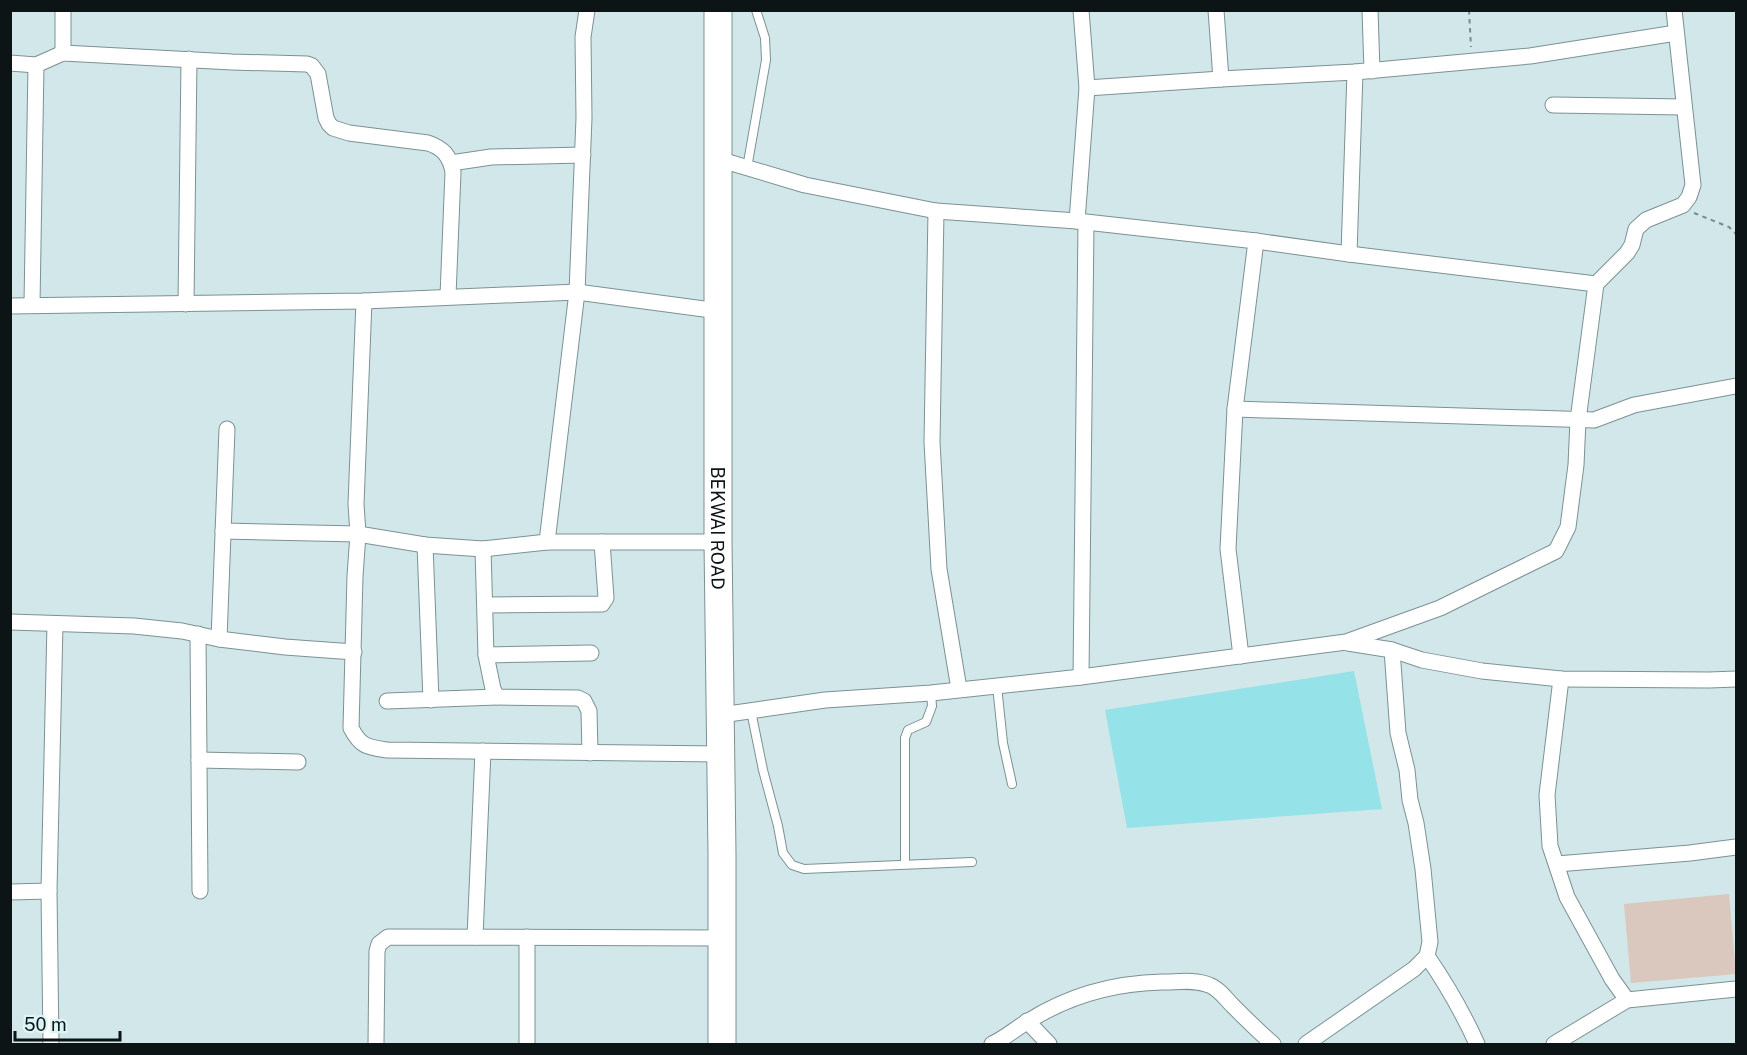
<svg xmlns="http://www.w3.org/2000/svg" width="1747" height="1055" font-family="'Public Sans',sans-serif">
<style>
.green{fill:#95e2e9}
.building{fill:#dac7be}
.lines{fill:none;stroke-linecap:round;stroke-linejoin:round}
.lane-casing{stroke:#7c9193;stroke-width:10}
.street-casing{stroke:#7c9193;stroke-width:17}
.highway-casing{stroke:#7c9193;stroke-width:29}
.path{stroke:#7a8a8c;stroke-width:2;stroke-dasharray:4.5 4.5;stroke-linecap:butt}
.lane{stroke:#fff;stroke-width:8}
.street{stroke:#fff;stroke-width:15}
.highway{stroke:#fff;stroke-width:27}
.labels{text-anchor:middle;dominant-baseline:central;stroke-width:5;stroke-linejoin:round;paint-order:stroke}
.street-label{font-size:18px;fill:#0c1415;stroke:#def5f6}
</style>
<rect width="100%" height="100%" fill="#d1e7e9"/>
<polygon class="green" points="1354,671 1382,809 1127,828 1105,710"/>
<polygon class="building" points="1729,894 1736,974 1631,983 1624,904"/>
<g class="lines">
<g class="lane-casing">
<g id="lane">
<polyline points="747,168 766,60 765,38 756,10"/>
<polyline points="997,686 1003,743 1012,784"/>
<polyline points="751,711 763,770 778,826 783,853 792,865 804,869 972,862"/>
<polyline points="905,864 905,738 908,730 926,722 932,706 931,693"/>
</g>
</g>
<g class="street-casing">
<g id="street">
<polyline points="1216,10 1221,79"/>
<polyline points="1370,10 1372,71"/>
<polyline points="63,53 63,10"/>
<path d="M10,63L36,65L63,53L232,62L307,64L312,66L318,74L326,118L329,124L333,128L349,133L428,143C443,148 450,156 453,172L448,296"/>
<polyline points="1087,88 1221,79 1355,72 1530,56 1676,33"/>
<polyline points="1553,105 1684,107"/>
<polyline points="718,159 805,185 936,211 1077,221 1256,241 1349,254 1596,284"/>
<polyline points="451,163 491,157 583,155"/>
<polyline points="936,211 932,442 939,569 959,689"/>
<polyline points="1077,221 1087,88 1081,10"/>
<polyline points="1349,254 1355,72"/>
<path d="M364,301L356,504L358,534L355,576L351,728C361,747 367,747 387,750L720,754"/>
<polyline points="32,304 36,65"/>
<polyline points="186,304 189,59"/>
<polyline points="10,306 364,301 577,292 719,311"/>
<polyline points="1235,409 1594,420 1634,405 1736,386"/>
<polyline points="223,531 358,534 425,545 483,549 547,542 718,542"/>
<polyline points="547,542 577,292 584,118 583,37 587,10"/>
<polyline points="425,545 431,700"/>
<polyline points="483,549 486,655 493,689 497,697 578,698 584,701 589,711 590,753"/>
<polyline points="486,605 602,604 606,598 602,542"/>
<polyline points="10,622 134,626 182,631 219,639 285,647 354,652"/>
<polyline points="198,634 200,891"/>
<polyline points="219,639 227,429"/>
<polyline points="1348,643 1392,650 1422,660 1482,671 1561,679 1709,680 1736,679"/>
<polyline points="486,655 591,653"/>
<polyline points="1241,656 1228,549 1235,409 1256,241"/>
<polyline points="1081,677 1086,223"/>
<polyline points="1561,679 1547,795 1550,846 1567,897 1612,979 1627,1000"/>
<polyline points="387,701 497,697"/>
<polyline points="721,715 825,700 931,693 1081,677 1346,642 1440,608 1556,551 1568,527 1576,465 1578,420 1596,284 1627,253 1632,245 1636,229 1646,220 1683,205 1689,197 1693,185 1674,10"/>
<polyline points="199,760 298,762"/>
<polyline points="1557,864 1690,853 1736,847"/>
<polyline points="10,892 49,891"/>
<polyline points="475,937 483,751"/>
<polyline points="527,937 527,1044"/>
<path d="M1427,956C1447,985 1463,1013 1477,1044"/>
<polyline points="1027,1021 1049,1044"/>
<polyline points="51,1044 49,891 55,624"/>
<polyline points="376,1044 377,951 379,944 388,937 722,938"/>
<path d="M992,1044C1005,1038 1015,1029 1027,1022C1069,995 1113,983 1163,982C1177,982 1195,979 1209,985C1218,988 1226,999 1233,1006C1246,1019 1259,1032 1273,1044"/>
<polyline points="1306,1044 1414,969 1427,956 1430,942 1423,869 1416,823 1410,800 1407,770 1398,733 1392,650"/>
<polyline points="1554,1044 1627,1000 1736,989"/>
</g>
</g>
<g class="highway-casing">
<g id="highway">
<path id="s1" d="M718,10V542L722,855V1044"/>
</g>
</g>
<g class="path">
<polyline points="1469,10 1471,47"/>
<polyline points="1694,213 1729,227 1736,234"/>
</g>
<use href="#lane" class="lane"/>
<use href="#street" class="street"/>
<use href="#highway" class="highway"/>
</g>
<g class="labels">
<g class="street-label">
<text stroke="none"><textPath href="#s1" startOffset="518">BEKWAI ROAD</textPath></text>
</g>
</g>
<rect width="1747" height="1055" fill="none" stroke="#0c1415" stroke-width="24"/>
<path d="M15 1031v9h105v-9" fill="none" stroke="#0c1415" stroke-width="3"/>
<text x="24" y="1031" font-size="18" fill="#0c1415" stroke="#def5f6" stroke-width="4.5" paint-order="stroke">50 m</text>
</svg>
